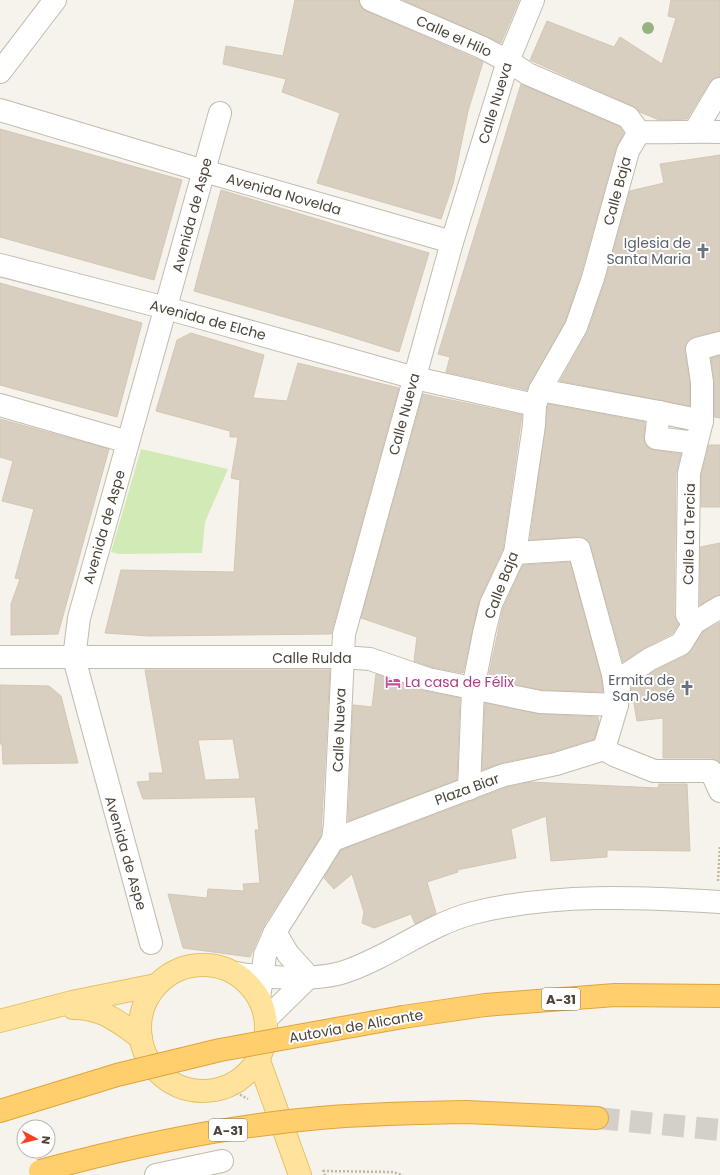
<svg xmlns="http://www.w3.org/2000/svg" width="720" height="1175" font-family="Poppins,sans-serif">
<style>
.green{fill:#d2eab5}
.building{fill:#d8cfc1;stroke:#d3c7b4;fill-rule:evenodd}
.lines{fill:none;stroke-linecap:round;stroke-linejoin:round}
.highway-tunnel{stroke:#d4d0c8;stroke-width:22;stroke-dasharray:22 11;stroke-linecap:butt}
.minor-casing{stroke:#c2bbae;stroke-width:24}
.major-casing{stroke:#e6c16a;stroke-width:24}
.highway-casing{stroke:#e0a43c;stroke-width:24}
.path{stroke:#c4b79f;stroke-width:2.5;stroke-dasharray:2 2;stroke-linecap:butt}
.minor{stroke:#fff;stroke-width:22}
.major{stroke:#ffe39c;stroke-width:22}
.highway{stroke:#ffcf6e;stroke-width:22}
.highway-bridge-casing{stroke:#e0a43c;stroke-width:24;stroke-linecap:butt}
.highway-bridge{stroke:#ffcf6e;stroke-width:22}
.tree{fill:#97b381}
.labels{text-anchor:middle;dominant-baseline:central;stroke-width:4;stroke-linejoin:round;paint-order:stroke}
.shield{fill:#fff;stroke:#817c74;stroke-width:1}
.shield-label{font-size:13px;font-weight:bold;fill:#4b4439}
.street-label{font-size:14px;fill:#4b4439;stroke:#fff}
.worship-label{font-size:14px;fill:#5b616d;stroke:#fff;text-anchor:end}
.hotel-label{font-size:14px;fill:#b23c85;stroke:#fff;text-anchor:start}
</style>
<rect width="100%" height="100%" fill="#f6f3ec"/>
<polygon class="green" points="141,449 228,469 205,522 202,553 119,554 111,552"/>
<g class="building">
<polygon points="295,0 359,0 361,7 366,11 483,62 468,111 453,184 441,219 317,183 340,113 282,92 286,79 223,64 226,46 283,56"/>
<polygon points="403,0 519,0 501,43"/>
<polygon points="671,0 720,0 720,77 714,78 709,83 687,119 659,120 640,112 633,106 530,60 547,21 614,47 620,37 662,64 676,18 668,16"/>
<polygon points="521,84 620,127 624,133 616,148 581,274 565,322 527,390 446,372 450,357 438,354"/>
<polygon points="0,129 182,180 154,280 0,237"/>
<polygon points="720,155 720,331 694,337 685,345 685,351 690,383 690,406 560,381 588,331 605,281 630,191 664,183 660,164"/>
<polygon points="221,190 429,253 399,352 326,329 194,291"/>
<polygon points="0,283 142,323 117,417 0,385"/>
<polygon points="191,333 264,355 253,398 287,401 298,363 399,388 331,634 150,636 105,633 121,570 234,572 240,480 231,478 238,437 230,437 230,431 156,411 177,340"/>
<polygon points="720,356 720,418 714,417 714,382 711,358"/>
<polygon points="423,394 522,415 503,549 479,601 463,673 431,667 414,661 417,637 361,618"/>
<polygon points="548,404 645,422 644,437 645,443 648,448 654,450 681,454 676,473 674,615 679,624 672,634 644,648 623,662 589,541 578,537 530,540"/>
<polygon points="0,419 109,449 58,634 11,635 11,604 20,579 15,578 34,509 2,501 13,461 0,457"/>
<polygon points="709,445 720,445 720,507 701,507 701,475"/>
<polygon points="720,543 720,595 700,605 700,547"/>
<polygon points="570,562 601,676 603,692 542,690 488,679 503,608 523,565"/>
<polygon points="720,622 720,763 711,758 663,758 663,718 637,721 633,698 630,698 632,686 656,670 687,655 703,632"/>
<path d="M145,670H330L321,836L264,925L250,957L183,948L168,894L207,898L208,889L244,891L243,884L260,883L255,830H259L255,797L143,799L137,782L150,781L149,773H163ZM233,739L240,779L205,780L198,740Z"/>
<polygon points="376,674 424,691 460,698 457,780 348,821 353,705 372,707"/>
<polygon points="0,685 49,686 61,696 78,763 3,764 2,744 0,744"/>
<polygon points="485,703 539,714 598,717 599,723 594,739 553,752 501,763 482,770"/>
<polygon points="529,782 658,788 659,784 687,784 690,851 607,850 607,857 551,861 546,816 511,829 516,858 457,870 458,872 427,882 436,913 415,924 411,914 374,928 362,923 364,912 352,874 334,889 324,878 341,850 508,787"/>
</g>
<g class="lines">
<polyline class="highway-tunnel" points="597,1118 720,1130"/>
<g class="minor-casing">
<g id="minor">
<polyline points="371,0 481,47 508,61 528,74 628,117 639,132"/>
<polyline points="0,72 55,0"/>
<polyline points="0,110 204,171 452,242"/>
<polyline points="695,131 720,89"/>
<path d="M639,132C666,133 693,131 720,132"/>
<polyline points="0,265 166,308 415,378 535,405"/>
<polyline points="540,390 659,412"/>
<polyline points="0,405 128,442"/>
<polyline points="696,443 656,438 659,412 702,421"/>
<polyline points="515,553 579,549 613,674 616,696"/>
<polyline points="720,607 694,623 681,644 650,659 620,679 617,705 604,749 614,755 654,771 711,771 720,791"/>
<polyline points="694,623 687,615 689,473 702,421 702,382 697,349 720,343"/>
<polyline points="0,657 342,657 370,659 428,679 540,702 617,705"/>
<polyline points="469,789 473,689 484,633 491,604 515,553 534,425 535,405 540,390 576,327 593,278 628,151 639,132"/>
<polyline points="333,840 504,775 556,764 604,749"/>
<polyline points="275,932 288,954 309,977"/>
<polyline points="151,943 74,658 79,618 220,113"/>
<path d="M236,973C265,978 317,981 344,972C390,957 427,925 473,913C553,893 639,897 720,902"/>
<polyline points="259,998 265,955 275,932 333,840 335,824 344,634 452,242 508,61 533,0"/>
<polyline points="266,1019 309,977"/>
<polyline points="156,1175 222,1161"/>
</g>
</g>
<g class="major-casing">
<g id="major">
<circle cx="203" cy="1028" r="63"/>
<path d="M73,1008C103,1008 117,1021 141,1038"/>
<polyline points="0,1021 72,1002 156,985"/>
<polyline points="258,1058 300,1175"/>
</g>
</g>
<g class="highway-casing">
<g id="highway">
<polyline points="403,1017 485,1005 615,995 720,996"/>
<polyline points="0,1111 29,1102"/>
<polyline points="420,1113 466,1112 597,1118"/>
</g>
</g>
<g class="path">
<polyline points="718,881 720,845"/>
<polyline points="226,1087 248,1099"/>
<polyline points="323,1170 325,1175"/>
<polyline points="323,1171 393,1172 402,1175"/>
</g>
<use href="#minor" class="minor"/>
<use href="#major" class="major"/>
<use href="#highway" class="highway"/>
<g class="highway-bridge-casing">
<g id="highway-bridge">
<polyline points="29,1102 117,1075 220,1050 403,1017"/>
<path d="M40,1171C132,1146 225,1126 320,1118C353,1115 387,1114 420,1113"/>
</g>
</g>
<use href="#highway-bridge" class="highway-bridge"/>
</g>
<circle class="tree" cx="648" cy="28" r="6"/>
<defs>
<g id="church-bare" transform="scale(1.2)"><path d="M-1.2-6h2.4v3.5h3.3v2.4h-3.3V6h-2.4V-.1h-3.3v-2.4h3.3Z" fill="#6b7280" stroke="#fff" stroke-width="2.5" paint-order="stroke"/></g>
<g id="hotel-bare" transform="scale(1.2)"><path d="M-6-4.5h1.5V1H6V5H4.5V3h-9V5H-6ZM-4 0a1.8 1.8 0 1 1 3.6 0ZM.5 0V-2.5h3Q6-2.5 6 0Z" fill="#d1479c" stroke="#fff" stroke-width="2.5" paint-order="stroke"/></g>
</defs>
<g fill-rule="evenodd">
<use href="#church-bare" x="703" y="251"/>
<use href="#hotel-bare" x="393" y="682"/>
<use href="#church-bare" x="687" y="688"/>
</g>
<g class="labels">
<g class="shield">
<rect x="542" y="988" width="38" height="22" rx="3"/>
<rect x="209" y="1119" width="38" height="22" rx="3"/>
</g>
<g class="shield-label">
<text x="561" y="999">A-31</text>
<text x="228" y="1130">A-31</text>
</g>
<g class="street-label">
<text transform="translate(454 36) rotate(24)">Calle el Hilo</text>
<text transform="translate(495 103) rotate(-73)">Calle Nueva</text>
<text transform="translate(617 191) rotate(-75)">Calle Baja</text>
<text transform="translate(284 194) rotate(16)">Avenida Novelda</text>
<text transform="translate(192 215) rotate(-75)">Avenida de Aspe</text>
<text transform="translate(208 320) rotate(15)">Avenida de Elche</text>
<text transform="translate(404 414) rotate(-75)">Calle Nueva</text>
<text transform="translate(104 527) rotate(-74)">Avenida de Aspe</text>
<text transform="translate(689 534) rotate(-89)">Calle La Tercia</text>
<text transform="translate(501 585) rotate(-69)">Calle Baja</text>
<text x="312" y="658">Calle Rulda</text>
<text transform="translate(339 730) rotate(-88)">Calle Nueva</text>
<text transform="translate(467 789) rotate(-20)">Plaza Biar</text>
<text transform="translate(126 853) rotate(74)">Avenida de Aspe</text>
<text transform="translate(356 1026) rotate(-10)">Autovía de Alicante</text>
</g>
<g class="worship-label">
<text x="691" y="243">Iglesia de<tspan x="691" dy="16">Santa Maria</tspan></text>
<text x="675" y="680">Ermita de<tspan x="675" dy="16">San José</tspan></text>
</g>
<g class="hotel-label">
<text x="405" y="682">La casa de Félix</text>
</g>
</g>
<g transform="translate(36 1139) rotate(97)"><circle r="19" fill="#ffffff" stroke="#b7b4b0"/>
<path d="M0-3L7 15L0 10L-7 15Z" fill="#fc3f1d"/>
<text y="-6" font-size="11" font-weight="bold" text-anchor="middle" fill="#4b4439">N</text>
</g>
</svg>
